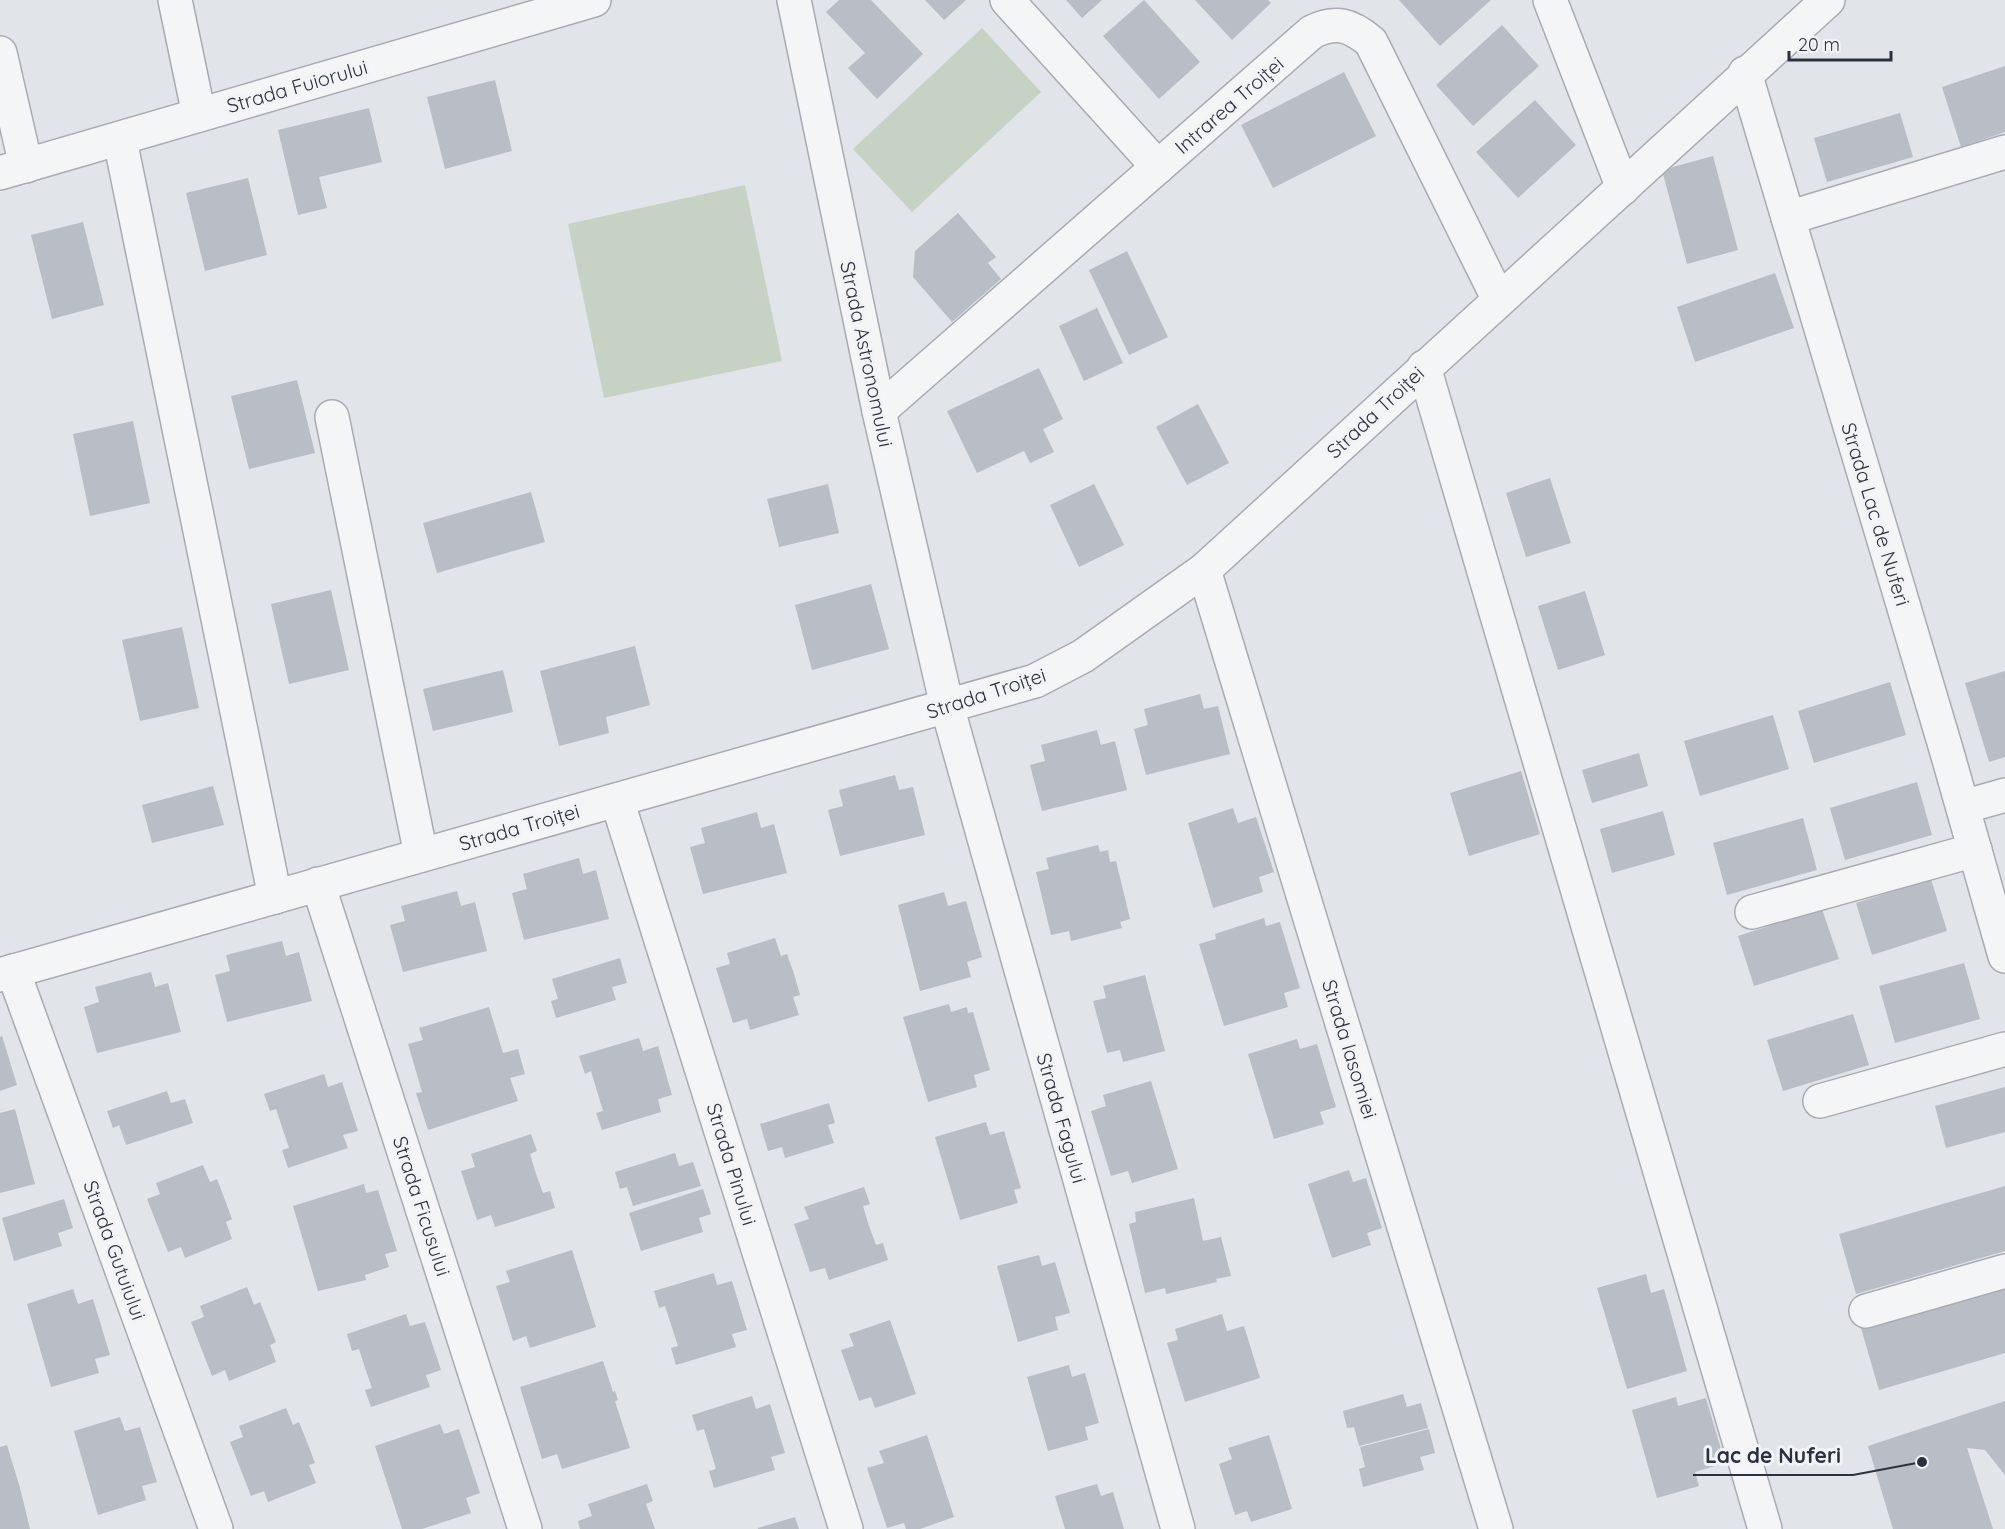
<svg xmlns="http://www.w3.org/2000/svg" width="2005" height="1529" font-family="Quicksand,sans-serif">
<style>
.green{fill:#c6d2c3}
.building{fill:#b9bdc5}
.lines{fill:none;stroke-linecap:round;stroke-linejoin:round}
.street-casing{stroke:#a7abb3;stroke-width:36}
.street{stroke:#f4f5f7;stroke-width:33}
.labels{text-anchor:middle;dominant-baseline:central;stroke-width:6;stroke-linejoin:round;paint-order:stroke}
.street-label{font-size:20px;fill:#2b313f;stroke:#f1f3f6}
.leader{fill:none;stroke:#2b313f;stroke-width:2}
.callout-dot{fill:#2b313f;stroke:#f1f3f6;stroke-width:2}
.callout-label{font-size:21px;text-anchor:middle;font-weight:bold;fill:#2b313f;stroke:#f1f3f6;stroke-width:6;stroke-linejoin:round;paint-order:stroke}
</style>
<rect width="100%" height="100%" fill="#e1e4e9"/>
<g class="green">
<polygon points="982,28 1041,92 912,212 853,149"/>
<polygon points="745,185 782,361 604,398 568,224"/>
</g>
<g class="building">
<polygon points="839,0 871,0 923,54 877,99 848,68 865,53 826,12"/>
<polygon points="925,0 966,0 944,20"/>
<polygon points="1066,0 1102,0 1082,18"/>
<polygon points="1144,0 1200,62 1159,99 1103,36"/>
<polygon points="1195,0 1268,0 1271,3 1232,40"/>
<polygon points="1399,0 1491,0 1440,46"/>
<polygon points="1502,25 1539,66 1473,126 1436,85"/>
<polygon points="2005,66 2005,132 1961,147 1942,87"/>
<polygon points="1344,72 1376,136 1273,188 1241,125"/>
<polygon points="495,80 512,151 445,169 427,97"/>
<polygon points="1535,100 1576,145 1518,198 1476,152"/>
<polygon points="369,108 382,162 319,177 327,208 298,215 278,130"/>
<polygon points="1900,113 1913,157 1827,182 1814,138"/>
<polygon points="1713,156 1738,250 1687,264 1662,170"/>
<polygon points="248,178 267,255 205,271 186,193"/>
<polygon points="958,213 996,257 988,263 1001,279 952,322 913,277 915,251"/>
<polygon points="83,222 104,305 52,319 31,235"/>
<polygon points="1127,251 1168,337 1129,355 1089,270"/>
<polygon points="1775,273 1794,328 1695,362 1677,307"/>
<polygon points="1097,308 1123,363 1084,381 1059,326"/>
<polygon points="1039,368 1063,419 1043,429 1054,452 1030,463 1024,451 977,473 947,411"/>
<polygon points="297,380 315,453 249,469 231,396"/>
<polygon points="1198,404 1229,463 1187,485 1156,427"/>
<polygon points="133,421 150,503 90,516 73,434"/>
<polygon points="1550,478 1571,543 1526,557 1506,493"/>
<polygon points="828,484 839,533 779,547 767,499"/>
<polygon points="1094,484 1124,545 1079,567 1050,505"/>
<polygon points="531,492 545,542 437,573 423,523"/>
<polygon points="871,584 889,649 812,670 795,605"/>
<polygon points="331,590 349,670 289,684 271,604"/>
<polygon points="1585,591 1605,655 1558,670 1538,606"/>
<polygon points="182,627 199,708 140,721 122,640"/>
<polygon points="635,646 650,705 606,717 609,733 559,746 540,671"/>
<polygon points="503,670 513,712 433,731 423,689"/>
<polygon points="2005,671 2005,757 1989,762 1965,683"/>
<polygon points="1890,682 1906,735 1814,763 1798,711"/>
<polygon points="1200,694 1204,709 1218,706 1230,754 1146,775 1134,729 1148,725 1144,709"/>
<polygon points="1773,715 1789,769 1700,796 1684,741"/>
<polygon points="1097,730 1101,745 1115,741 1127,790 1042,811 1030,765 1045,761 1041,745"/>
<polygon points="1639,753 1648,786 1592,803 1582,770"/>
<polygon points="1521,771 1540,834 1469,856 1450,793"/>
<polygon points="895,775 899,790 913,787 925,835 840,856 828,810 843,806 839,790"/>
<polygon points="1917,782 1932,835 1845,860 1830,808"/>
<polygon points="213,786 224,825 152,843 142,805"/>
<polygon points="1233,808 1238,823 1256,817 1274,872 1259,877 1263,892 1213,908 1188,823"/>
<polygon points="1663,811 1675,855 1612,873 1600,829"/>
<polygon points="757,812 761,828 774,824 787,873 703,894 690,847 705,843 701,828"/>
<polygon points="1803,818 1817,870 1727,895 1713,843"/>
<polygon points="1098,845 1100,852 1108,850 1110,862 1116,861 1130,919 1120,922 1122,928 1071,941 1069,931 1051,935 1036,872 1049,869 1046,858"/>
<polygon points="579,858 583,874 596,870 609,919 524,940 512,893 527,889 523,874"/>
<polygon points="1931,879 1947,931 1872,955 1856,903"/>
<polygon points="457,891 461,906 475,902 487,951 403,972 390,925 405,921 401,906"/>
<polygon points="944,892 948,906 966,901 982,957 967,962 971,977 920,991 898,905"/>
<polygon points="1822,909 1839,959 1754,986 1738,936"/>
<polygon points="1264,918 1266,926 1280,922 1300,988 1284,993 1288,1007 1224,1026 1199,944 1216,939 1215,934"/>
<polygon points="775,938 781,956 787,954 794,974 800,995 793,997 799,1015 750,1030 747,1019 733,1023 716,968 730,964 727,953"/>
<polygon points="282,941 286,956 299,952 312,1001 227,1022 215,975 230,971 226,955"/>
<polygon points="620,958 627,983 612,987 616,1000 556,1018 551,1001 558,999 552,979"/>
<polygon points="1964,963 1980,1019 1895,1043 1879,986"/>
<polygon points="151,972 155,987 168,983 181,1032 97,1053 84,1007 99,1002 95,987"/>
<polygon points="1145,975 1165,1051 1123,1062 1120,1050 1107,1053 1093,1001 1106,998 1103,986"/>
<polygon points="949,1004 951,1012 967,1007 968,1013 973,1012 990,1070 974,1075 977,1087 928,1102 903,1017"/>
<polygon points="489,1007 503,1053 518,1049 525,1074 510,1078 518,1101 428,1130 416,1093 422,1092 408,1044 423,1040 419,1028"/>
<polygon points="1853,1014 1869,1065 1783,1091 1767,1040"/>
<polygon points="2,1036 17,1085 0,1091 0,1037"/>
<polygon points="639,1038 643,1051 658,1046 672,1095 658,1099 661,1112 602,1130 596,1113 603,1111 591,1071 585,1074 579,1056"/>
<polygon points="1297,1039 1300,1049 1317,1044 1336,1107 1320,1112 1324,1124 1274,1139 1248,1054"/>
<polygon points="324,1074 328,1087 342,1082 358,1131 343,1135 348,1148 288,1168 282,1150 289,1148 276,1109 270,1111 264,1094"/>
<polygon points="1151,1081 1178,1169 1132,1183 1128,1171 1111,1176 1091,1111 1106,1106 1103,1095"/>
<polygon points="2005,1087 2005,1132 1946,1148 1935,1106"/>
<polygon points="167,1091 171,1103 185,1099 193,1123 126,1145 119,1125 113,1128 107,1111"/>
<polygon points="829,1103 835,1123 828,1125 834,1143 785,1158 782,1147 768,1151 760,1124"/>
<polygon points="15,1109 35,1184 0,1193 0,1113"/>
<polygon points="986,1122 990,1135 1004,1131 1021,1188 1014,1190 1018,1203 960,1220 935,1137"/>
<polygon points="531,1134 537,1151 530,1154 536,1174 543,1193 550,1191 555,1208 495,1227 491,1215 477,1220 461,1171 475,1167 471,1154"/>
<polygon points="675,1153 679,1166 693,1162 701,1186 633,1206 627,1187 620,1189 615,1172"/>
<polygon points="203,1165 210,1182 217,1179 225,1200 232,1219 226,1222 232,1239 185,1258 181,1247 168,1252 147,1199 160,1194 156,1183"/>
<polygon points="1349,1170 1353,1182 1366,1178 1382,1228 1367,1233 1371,1245 1332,1258 1308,1184"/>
<polygon points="364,1184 366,1193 378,1190 397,1251 385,1254 389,1267 365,1275 366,1280 318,1291 293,1206"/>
<polygon points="2005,1186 2005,1251 1856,1294 1839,1234"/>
<polygon points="864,1187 870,1204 863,1206 869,1226 876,1245 883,1243 888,1260 829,1280 825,1268 810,1272 794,1224 809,1219 804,1207"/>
<polygon points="703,1189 711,1214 699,1218 703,1232 641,1251 629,1213"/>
<polygon points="1194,1198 1203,1241 1221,1237 1231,1276 1216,1279 1217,1282 1166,1294 1165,1288 1145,1293 1129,1224 1136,1222 1135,1212"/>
<polygon points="64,1199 73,1228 58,1233 62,1246 14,1261 2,1218"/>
<polygon points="572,1250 596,1327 530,1348 526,1336 513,1341 496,1286 510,1282 506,1271"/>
<polygon points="1039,1255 1042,1266 1055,1262 1070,1313 1055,1317 1058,1330 1018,1342 997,1266"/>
<polygon points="714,1273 717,1285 732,1281 747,1330 732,1334 736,1347 676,1365 671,1348 678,1346 665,1306 659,1308 654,1291"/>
<polygon points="1646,1274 1651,1293 1664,1289 1687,1371 1627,1389 1597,1288"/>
<polygon points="2005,1286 2005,1353 1879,1390 1861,1328"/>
<polygon points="247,1287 254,1305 260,1302 276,1342 270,1345 276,1362 229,1381 225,1370 212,1376 191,1322 204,1317 200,1306"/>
<polygon points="73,1289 78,1304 93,1299 110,1355 95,1359 99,1373 51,1387 27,1304"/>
<polygon points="406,1314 410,1326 425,1322 441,1370 426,1375 430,1387 371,1407 365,1390 372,1388 365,1368 359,1349 352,1351 347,1334"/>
<polygon points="1222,1314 1227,1331 1244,1326 1260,1378 1185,1402 1167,1343 1178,1340 1175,1329"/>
<polygon points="890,1320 916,1394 875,1408 871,1397 859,1401 841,1350 854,1346 849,1334"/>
<polygon points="603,1361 613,1392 615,1391 618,1400 615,1401 630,1448 562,1469 557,1454 542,1459 520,1387"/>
<polygon points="1069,1365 1072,1377 1085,1373 1099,1423 1085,1427 1088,1440 1048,1451 1027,1377"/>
<polygon points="1403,1394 1407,1407 1421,1403 1428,1428 1359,1446 1354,1427 1347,1428 1343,1411"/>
<polygon points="752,1396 756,1409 770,1404 785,1453 771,1457 775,1470 714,1488 709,1471 716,1469 704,1429 697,1431 692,1415"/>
<polygon points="1676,1397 1678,1406 1706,1398 1725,1463 1695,1472 1699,1486 1657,1498 1632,1410"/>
<polygon points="2005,1401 2005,1475 1985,1450 1967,1448 1993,1529 1893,1529 1868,1446"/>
<polygon points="286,1408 293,1425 299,1422 307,1442 315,1463 309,1465 316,1483 268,1502 264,1491 251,1496 230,1442 243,1437 239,1426"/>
<polygon points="120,1417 125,1431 140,1427 157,1482 142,1486 146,1500 98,1515 74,1431"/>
<polygon points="440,1424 444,1434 459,1429 480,1493 466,1498 471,1513 422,1529 402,1529 375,1446"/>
<polygon points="1429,1429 1435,1453 1420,1457 1424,1470 1363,1487 1359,1469 1365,1467 1360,1447"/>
<polygon points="927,1435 954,1517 920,1529 906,1529 904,1523 887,1528 867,1468 884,1463 879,1451"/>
<polygon points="1269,1435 1292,1509 1251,1522 1247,1511 1235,1515 1219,1464 1232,1459 1228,1448"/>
<polygon points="7,1445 20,1488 30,1529 0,1529 0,1447"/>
<polygon points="647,1484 653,1501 646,1504 655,1529 580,1529 578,1521 592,1516 588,1504"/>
<polygon points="1097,1484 1101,1496 1113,1492 1124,1529 1065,1529 1055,1496"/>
<polygon points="795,1517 799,1529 758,1529 758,1528"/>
</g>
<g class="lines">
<g class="street-casing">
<g id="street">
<polyline points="175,0 199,115"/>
<polyline points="794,0 879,411 947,706 1178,1529"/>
<polyline points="1007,0 1158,167"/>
<polyline points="1550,0 1623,188"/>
<polyline points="0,53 26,166"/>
<polyline points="1745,73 1946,749 2005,956"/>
<polyline points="120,140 275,897"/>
<polyline points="0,173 594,0"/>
<polyline points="1788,218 2005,152"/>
<polyline points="1424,367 1765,1529"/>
<path d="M879,411L1312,32C1336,20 1351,25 1371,42L1499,300"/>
<polyline points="332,417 421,855"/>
<polyline points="1204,570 1496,1529"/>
<polyline points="617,800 846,1529"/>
<polyline points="1963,807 2005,795"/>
<polyline points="318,884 525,1529"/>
<polyline points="1752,912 1975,850"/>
<polyline points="13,971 216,1529"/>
<polyline points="0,975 1035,681 1083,656 1204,570 1828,0"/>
<polyline points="1820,1101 2005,1049"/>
<polyline points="1866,1311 2005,1271"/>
</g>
</g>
<use href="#street" class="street"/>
</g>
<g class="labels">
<g class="street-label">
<text transform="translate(297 86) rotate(-16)">Strada Fuiorului</text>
<text transform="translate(1229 105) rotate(-41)">Intrarea Troiței</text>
<text transform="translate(867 354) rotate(78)">Strada Astronomului</text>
<text transform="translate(1375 412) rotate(-43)">Strada Troiței</text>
<text transform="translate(1876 514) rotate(73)">Strada Lac de Nuferi</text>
<text transform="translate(986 693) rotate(-18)">Strada Troiței</text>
<text transform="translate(519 827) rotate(-16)">Strada Troiței</text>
<text transform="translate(1350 1049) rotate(73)">Strada Iasomiei</text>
<text transform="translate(1062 1118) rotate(74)">Strada Fagului</text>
<text transform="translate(732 1164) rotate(73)">Strada Pinului</text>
<text transform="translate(422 1206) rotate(72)">Strada Ficusului</text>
<text transform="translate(115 1250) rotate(70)">Strada Gutuiului</text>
</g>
</g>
<path class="leader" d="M1922 1462L1853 1475H1693"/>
<circle class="callout-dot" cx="1922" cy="1462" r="6"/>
<g class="callout-label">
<text x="1773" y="1463">Lac de Nuferi</text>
</g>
<path d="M1789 51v9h102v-9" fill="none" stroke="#2b313f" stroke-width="3"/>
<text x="1798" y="51" font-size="18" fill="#2b313f" stroke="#f1f3f6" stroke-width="4.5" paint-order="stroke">20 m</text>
</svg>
